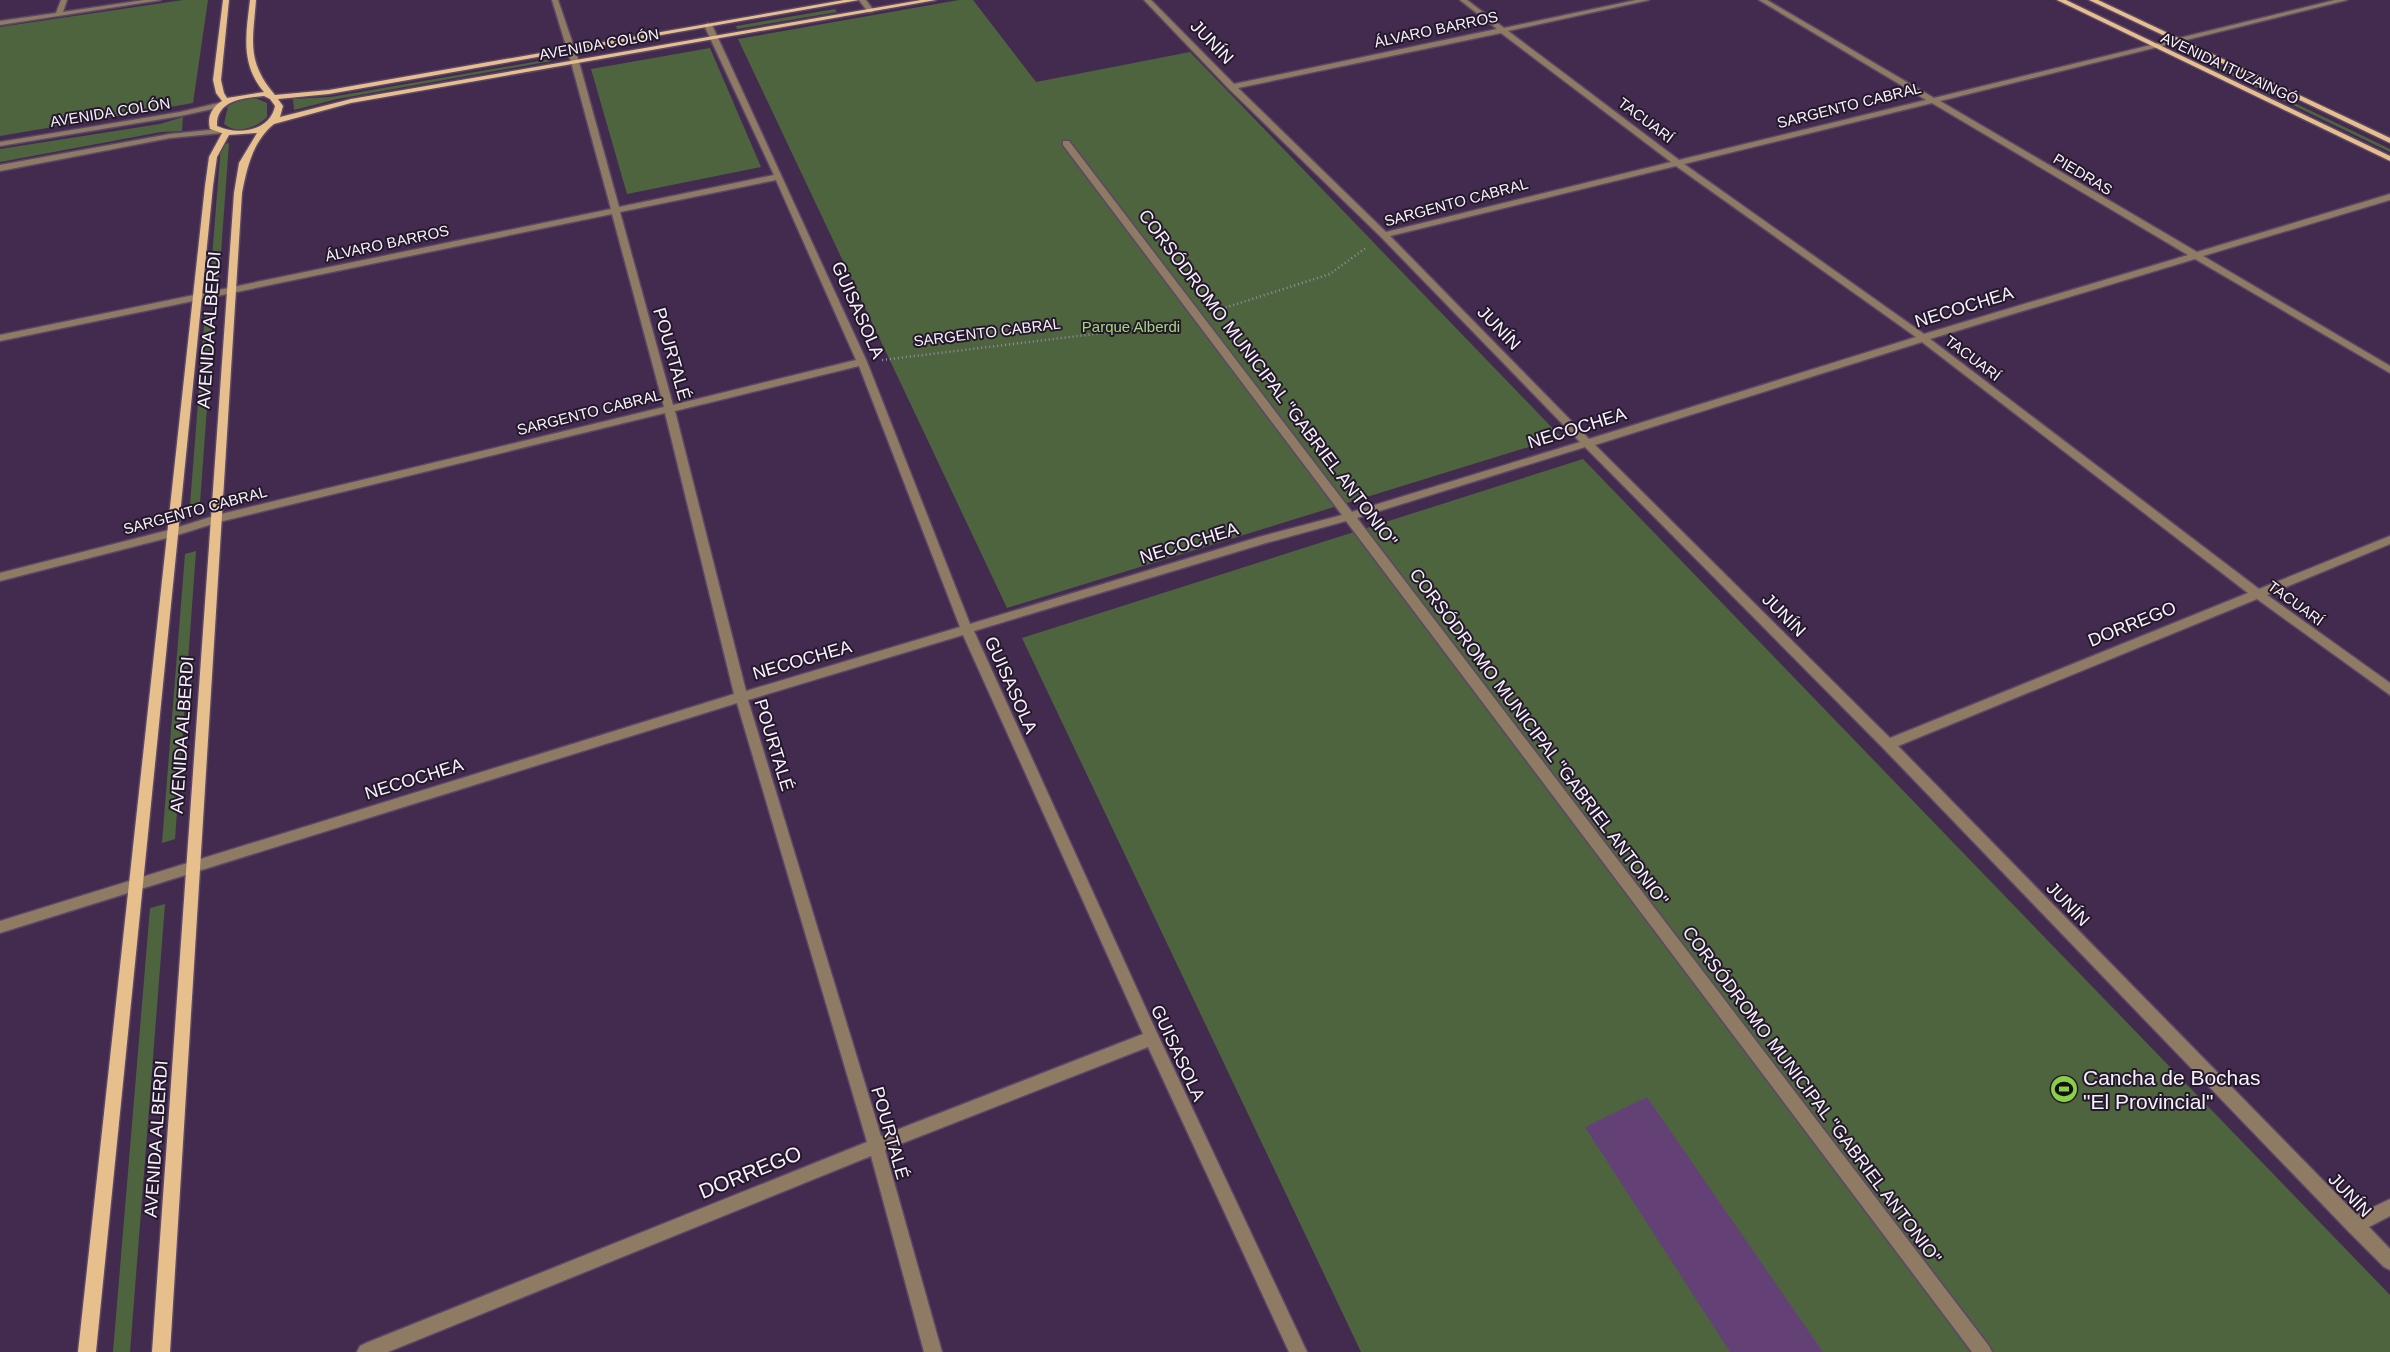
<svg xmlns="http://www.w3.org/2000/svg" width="2390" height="1352" font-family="Arial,sans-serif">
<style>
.green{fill:#4e643f}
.building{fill:#634176}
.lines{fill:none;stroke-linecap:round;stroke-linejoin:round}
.minor-casing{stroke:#5c4768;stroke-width:3}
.major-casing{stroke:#5c4768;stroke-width:3}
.path{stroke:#9b8ba5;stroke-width:2.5;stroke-dasharray:1 3;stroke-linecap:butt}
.minor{fill:#8f7b64;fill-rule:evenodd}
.major{fill:#e6bf8d;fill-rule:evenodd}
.labels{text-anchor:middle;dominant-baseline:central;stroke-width:4;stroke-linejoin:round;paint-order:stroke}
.far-street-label{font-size:15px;fill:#f9f0fe;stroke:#24192a}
.far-park-label{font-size:15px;fill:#a6d681;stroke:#24192a}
.street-label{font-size:18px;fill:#f9f0fe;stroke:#24192a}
.near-poi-label{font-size:21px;fill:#f9f0fe;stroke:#24192a;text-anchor:start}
.near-street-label{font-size:21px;fill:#f9f0fe;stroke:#24192a}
</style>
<rect width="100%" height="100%" fill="#432b50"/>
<g class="green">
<polygon points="183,0 208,0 193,103 0,136 0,27"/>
<polygon points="959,0 973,0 1036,82 1190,52 1561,437 1007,608 738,39"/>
<polygon points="835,9 837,12 737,29 736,26"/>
<polygon points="710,48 761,167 627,194 591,69"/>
<polygon points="2189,52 2390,149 2390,152 2185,53"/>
<polygon points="551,59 551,61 337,99 294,110 293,99 331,97"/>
<path d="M255,98L267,103V117C256,128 237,135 224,124L228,106L240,100Z"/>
<polygon points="183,117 182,131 161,132 0,162 0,149 160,124"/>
<polygon points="229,143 219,280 210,282 221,145"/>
<polygon points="214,311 200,503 190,505 205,313"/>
<polygon points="1583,459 2390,1295 2390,1352 1361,1352 1022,638"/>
<polygon points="196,551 175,839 162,843 185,554"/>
<polygon points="165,904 130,1352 113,1352 150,908"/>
</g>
<polygon class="building" points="1647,1097 1823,1352 1730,1352 1585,1127"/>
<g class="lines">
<g class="minor-casing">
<g id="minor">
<polygon points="61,0 67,0 63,12 144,0 161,0 0,25 0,21 56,13"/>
<path d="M552,0H558L579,62L619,207L774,175L704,25L708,23L712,25L867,362L970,624L1259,537L1342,515L1063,145V141H1069L1352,512L1580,442L1381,237L1229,89L1144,0H1151L1234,84L1497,29L1460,0H1467L1504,28L1636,0H1649L1508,31L1679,160L1926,100L1759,0H1767L1934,98L2335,0H2347L1940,101L2197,252L2390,194V200L2203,256L2390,366V373L2195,259L1930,339L2259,589L2390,536V544L2267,595L2390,683V695L2257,599L1898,746L2357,1215L2390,1199V1216L2369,1227L2390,1249V1270L2384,1267L2349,1232L1883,748L1585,447L1357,518L1989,1346L1992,1352H1972L1346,521L1266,543L974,631L1157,1033L1307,1352H1289L1148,1047L885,1150L942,1352H924L871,1156L388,1352H357L360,1346L366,1343L867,1142L737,703L0,933V921L734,694L665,413L219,522L171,537L0,581V573L169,530L217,515L664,407L612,214L0,341V335L611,209L571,62ZM1501,33L1671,162L1386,232L1238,88ZM1932,103L2188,255L1924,334L1684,164ZM1676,166L1916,337L1589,439L1390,236ZM776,180L856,360L673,405L620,212ZM1922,342L2248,593L1890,738L1595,445ZM859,366L960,627L746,691L675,411ZM963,635L1143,1034L881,1136L748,700Z"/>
<polygon points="859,0 866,0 874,11 872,12 868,12"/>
<polygon points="223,102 226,102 226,106 180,116 0,146 0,142 180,112"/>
<polygon points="219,129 223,131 222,133 170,138 0,171 0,165 170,134"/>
</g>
</g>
<g class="major-casing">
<g id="major">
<path d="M223,0H229L221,80L224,93L227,98L264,92C240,64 246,34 250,0H256C253,41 246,61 275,95L329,90L844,0H859L329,94L278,99L283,106L280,117L351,99L921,0H936L351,103L274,124C253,141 247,167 242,193L170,1352H152L234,193L239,163L257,133L229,135L217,157L213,186L96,1352H78L205,186L209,157L222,133L210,129C207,117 211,108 222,101L216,93L213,80ZM264,96L270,99L275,106C270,131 238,136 217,126C216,100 244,98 264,96Z"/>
<polygon points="2057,0 2066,0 2390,156 2390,161"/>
<polygon points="2089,0 2098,0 2390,138 2390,143"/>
</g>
</g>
<g class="path">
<polyline points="1218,310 1330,274 1367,247"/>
<polyline points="882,360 1176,324"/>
</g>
<use href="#minor" class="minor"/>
<use href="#major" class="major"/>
</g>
<defs>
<g id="stadium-disc" transform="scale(1.4375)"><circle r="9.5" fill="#89cf48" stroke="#24192a"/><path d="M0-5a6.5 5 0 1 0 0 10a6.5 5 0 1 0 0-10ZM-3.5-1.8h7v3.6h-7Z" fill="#111"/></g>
</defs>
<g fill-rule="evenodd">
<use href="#stadium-disc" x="2064" y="1089"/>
</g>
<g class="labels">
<g class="far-street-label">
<text transform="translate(1436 29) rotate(-12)">ÁLVARO BARROS</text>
<text transform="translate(599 44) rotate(-10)">AVENIDA COLÓN</text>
<text transform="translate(2230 68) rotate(25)">AVENIDA ITUZAINGÓ</text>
<text transform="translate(1849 105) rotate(-14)">SARGENTO CABRAL</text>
<text transform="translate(110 112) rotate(-9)">AVENIDA COLÓN</text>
<text transform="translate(1646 120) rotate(37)">TACUARÍ</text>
<text transform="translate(2083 174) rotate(31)">PIEDRAS</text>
<text transform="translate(1456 202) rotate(-15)">SARGENTO CABRAL</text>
<text transform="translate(387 243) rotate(-12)">ÁLVARO BARROS</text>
<text transform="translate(987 332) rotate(-7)">SARGENTO CABRAL</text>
<text transform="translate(1973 358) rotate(37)">TACUARÍ</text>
<text transform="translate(589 412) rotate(-14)">SARGENTO CABRAL</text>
<text transform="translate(195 510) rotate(-15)">SARGENTO CABRAL</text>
<text transform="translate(2296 603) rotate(36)">TACUARÍ</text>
</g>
<g class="far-park-label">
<text x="1131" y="326">Parque Alberdi</text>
</g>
<g class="street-label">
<text transform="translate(1212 42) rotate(46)">JUNÍN</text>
<text transform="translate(1964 307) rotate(-17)">NECOCHEA</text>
<text transform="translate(858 310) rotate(66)">GUISASOLA</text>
<text transform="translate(1499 328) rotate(46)">JUNÍN</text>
<text transform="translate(209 330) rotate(-86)">AVENIDA ALBERDI</text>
<text transform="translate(672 354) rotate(74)">POURTALÉ</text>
<text transform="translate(1268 378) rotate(53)">CORSÓDROMO MUNICIPAL "GABRIEL ANTONIO"</text>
<text transform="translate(1577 428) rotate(-17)">NECOCHEA</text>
<text transform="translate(1189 543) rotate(-17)">NECOCHEA</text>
<text transform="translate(1784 615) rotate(45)">JUNÍN</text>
<text transform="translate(2132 624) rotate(-22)">DORREGO</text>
<text transform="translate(802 660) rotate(-16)">NECOCHEA</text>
<text transform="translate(1011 685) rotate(66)">GUISASOLA</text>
<text transform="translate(182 735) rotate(-86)">AVENIDA ALBERDI</text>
<text transform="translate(1539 737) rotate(53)">CORSÓDROMO MUNICIPAL "GABRIEL ANTONIO"</text>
<text transform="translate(774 745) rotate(73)">POURTALÉ</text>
<text transform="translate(414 779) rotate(-17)">NECOCHEA</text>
<text transform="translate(2068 904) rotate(46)">JUNÍN</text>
<text transform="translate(1178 1053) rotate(65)">GUISASOLA</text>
<text transform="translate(1812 1095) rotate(53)">CORSÓDROMO MUNICIPAL "GABRIEL ANTONIO"</text>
<text transform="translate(890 1133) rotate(74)">POURTALÉ</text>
<text transform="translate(156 1139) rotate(-86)">AVENIDA ALBERDI</text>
<text transform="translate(2350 1195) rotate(46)">JUNÍN</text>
</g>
<g class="near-poi-label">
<text x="2083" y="1077">Cancha de Bochas<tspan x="2083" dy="24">"El Provincial"</tspan></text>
</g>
<g class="near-street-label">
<text transform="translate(750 1172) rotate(-22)">DORREGO</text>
</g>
</g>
</svg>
